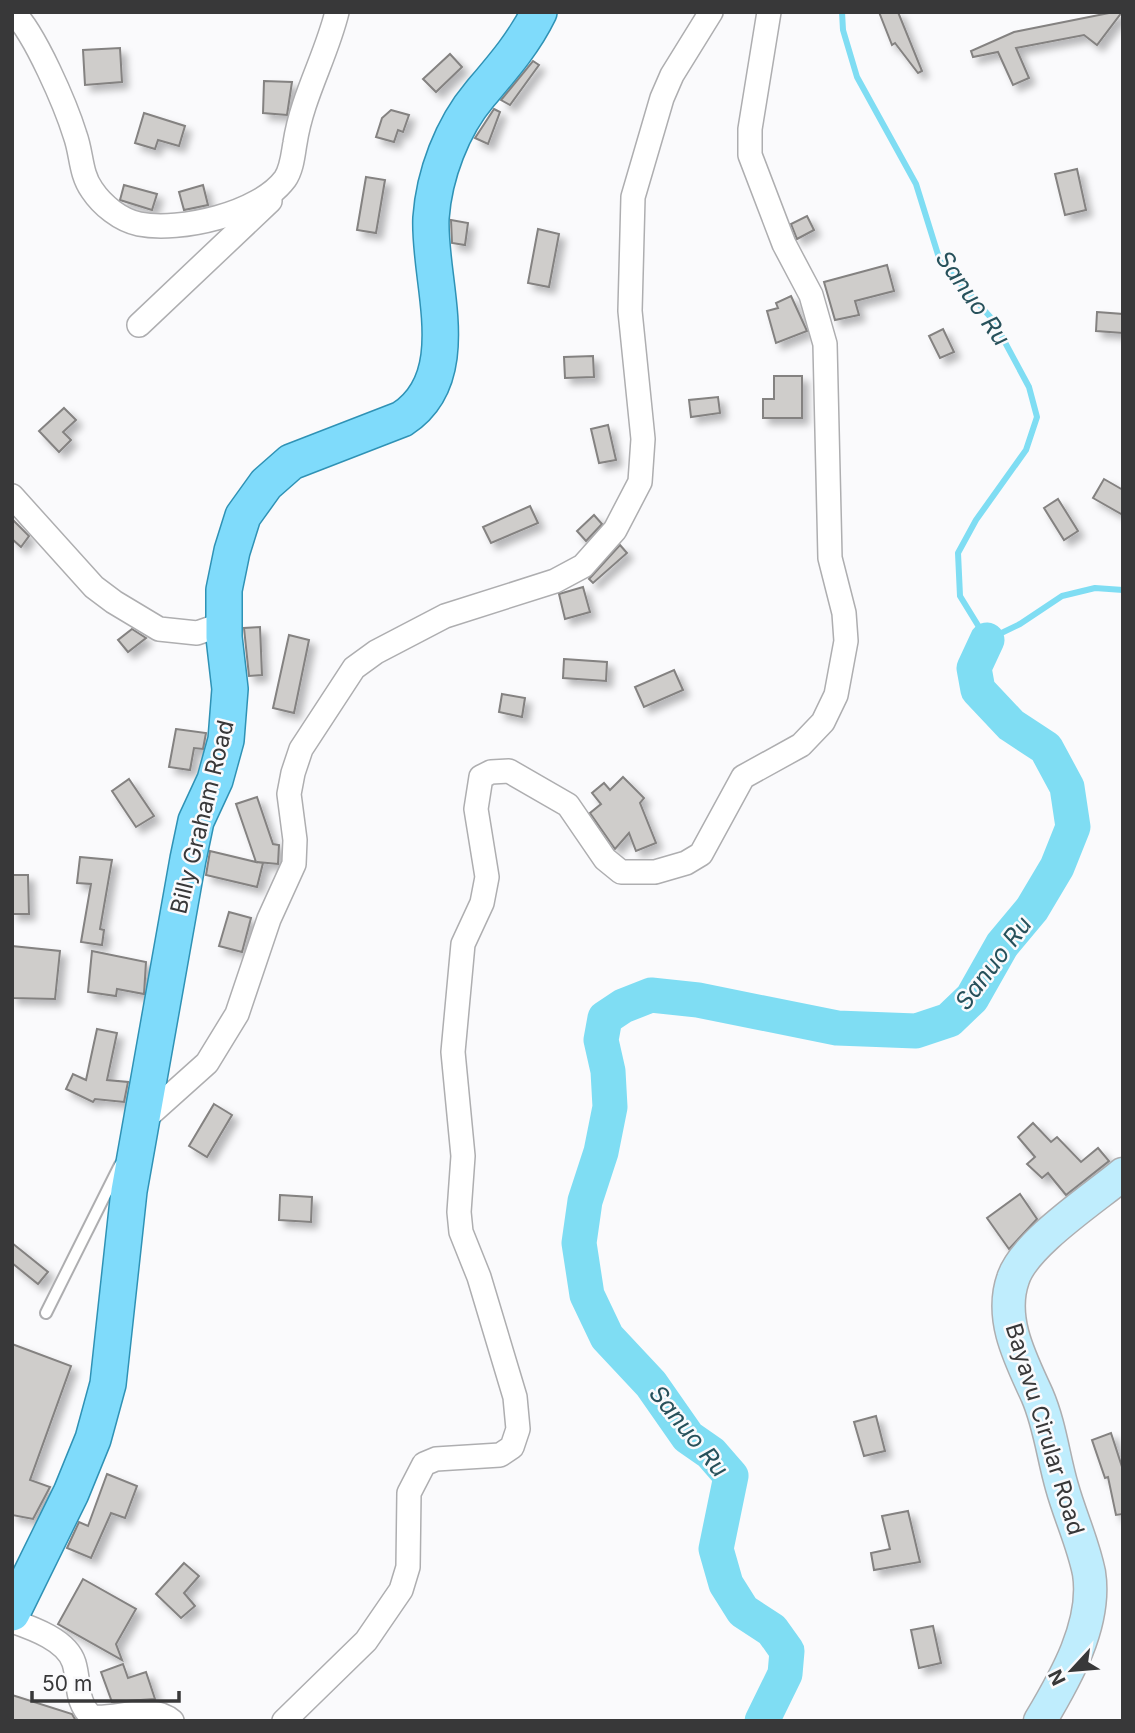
<svg xmlns="http://www.w3.org/2000/svg" width="1135" height="1733" font-family="Inter,sans-serif">
<style>
.lines{fill:none;stroke-linecap:round;stroke-linejoin:round}
.stream{stroke:#7fddf3;stroke-width:6}
.river{stroke:#7fddf3;stroke-width:35}
.building{fill:#cfcdcb;stroke:#848281;stroke-width:2;filter:url(#shadow)}
.lane-casing{stroke:#aeaeb0;stroke-width:14}
.street-casing{stroke:#aeaeb0;stroke-width:26}
.secondary-casing{stroke:#aeaeb0;stroke-width:35}
.primary-casing{stroke:#2f92b5;stroke-width:38}
.lane{stroke:#fff;stroke-width:10}
.street{stroke:#fff;stroke-width:23}
.secondary{stroke:#bfedfd;stroke-width:32}
.primary{stroke:#7fdbfb;stroke-width:35}
.labels{text-anchor:middle;dominant-baseline:central;stroke-width:5;stroke-linejoin:round;paint-order:stroke}
.street-label{font-size:23px;fill:#383839;stroke:#fafafc}
.water-label{font-size:24px;font-style:italic;fill:#27515b;stroke:#fafafc}
</style>
<defs>
<filter id="shadow"><feDropShadow dx="6" dy="6" stdDeviation="3.5" flood-color="#0004"/></filter>
</defs>
<rect width="100%" height="100%" fill="#fafafc"/>
<g class="lines">
<polyline class="stream" points="842,12 843,30 857,77 916,184 940,261 993,320 1029,387 1037,417 1026,450 976,520 958,553 960,596 987,640 1020,624 1062,596 1095,588 1123,590"/>
<polyline class="river" points="762,1721 785,1674 787,1651 772,1630 743,1611 726,1584 716,1549 731,1476 711,1453 688,1437 651,1384 607,1337 587,1295 579,1243 585,1201 601,1152 610,1107 608,1071 601,1040 605,1018 623,1006 651,995 698,1000 837,1028 916,1031 949,1020 972,998 1002,945 1032,909 1057,867 1073,827 1067,787 1046,748 1011,725 978,690 974,668 987,640"/>
</g>
<g class="building">
<polygon points="879,12 898,12 922,71 918,73 895,43 892,45"/>
<polygon points="1114,12 1122,12 1097,45 1084,35 1016,48 1029,78 1013,85 998,52 973,57 971,51 1014,32"/>
<polygon points="120,48 122,82 85,85 83,50"/>
<polygon points="450,54 462,67 436,92 423,79"/>
<polygon points="533,61 539,65 510,105 501,100"/>
<polygon points="264,81 292,82 287,115 263,113"/>
<polygon points="494,109 500,112 488,144 475,138"/>
<polygon points="391,110 409,115 403,132 398,130 394,142 376,137 382,118"/>
<polygon points="144,113 185,126 179,146 158,140 155,149 135,143"/>
<polygon points="1077,169 1086,210 1065,215 1055,174"/>
<polygon points="366,177 385,180 376,233 357,230"/>
<polygon points="124,185 157,194 152,210 120,200"/>
<polygon points="203,185 208,205 184,210 179,192"/>
<polygon points="807,216 814,230 797,239 791,224"/>
<polygon points="451,220 468,223 465,245 452,243"/>
<polygon points="538,229 559,234 549,287 528,283"/>
<polygon points="887,265 894,291 855,301 859,315 835,320 824,282"/>
<polygon points="791,296 807,331 776,343 767,311 778,308 776,303"/>
<polygon points="1097,312 1123,314 1123,333 1096,331"/>
<polygon points="943,329 954,352 940,358 929,336"/>
<polygon points="593,356 594,377 565,378 564,357"/>
<polygon points="774,376 802,376 802,418 763,418 763,399 774,399"/>
<polygon points="718,397 720,413 691,417 689,400"/>
<polygon points="64,408 76,420 63,432 71,440 59,452 39,431"/>
<polygon points="608,425 616,460 599,463 591,429"/>
<polygon points="1104,479 1123,490 1123,515 1093,498"/>
<polygon points="1058,499 1078,531 1064,540 1044,508"/>
<polygon points="530,506 538,523 491,543 483,527"/>
<polygon points="594,515 602,524 586,541 577,531"/>
<polygon points="12,519 29,536 21,547 12,539"/>
<polygon points="620,545 627,553 593,583 589,579"/>
<polygon points="583,587 590,612 565,619 559,594"/>
<polygon points="260,627 262,675 249,676 244,628"/>
<polygon points="132,629 146,638 128,652 118,640"/>
<polygon points="289,635 309,640 294,713 273,708"/>
<polygon points="564,659 607,662 606,681 563,678"/>
<polygon points="674,670 683,690 644,707 635,687"/>
<polygon points="502,694 525,698 522,717 499,712"/>
<polygon points="176,729 206,733 203,749 194,748 190,770 169,767"/>
<polygon points="623,777 644,798 640,803 656,843 636,851 629,833 615,849 590,813 601,804 592,793 604,783 610,790"/>
<polygon points="129,779 154,816 136,827 112,791"/>
<polygon points="257,797 273,844 279,845 278,864 257,862 263,863 257,887 206,875 210,851 256,862 236,804"/>
<polygon points="80,857 112,860 100,929 104,930 102,945 81,942 91,884 77,883"/>
<polygon points="12,875 28,875 29,914 12,914"/>
<polygon points="229,912 251,918 242,952 219,946"/>
<polygon points="12,946 60,951 55,999 12,998"/>
<polygon points="92,951 146,962 144,994 117,989 116,996 88,992"/>
<polygon points="97,1029 117,1033 107,1080 128,1082 124,1102 95,1099 93,1102 66,1089 73,1074 86,1080"/>
<polygon points="214,1104 232,1115 207,1157 189,1146"/>
<polygon points="1033,1123 1051,1142 1057,1137 1081,1162 1098,1148 1109,1161 1066,1195 1048,1173 1042,1178 1027,1164 1035,1157 1018,1137"/>
<polygon points="1020,1194 1037,1219 1009,1249 987,1218"/>
<polygon points="280,1195 312,1197 311,1222 279,1220"/>
<polygon points="12,1243 48,1272 38,1284 12,1263"/>
<polygon points="12,1344 71,1366 30,1480 50,1487 33,1519 12,1515"/>
<polygon points="876,1416 885,1451 864,1456 854,1422"/>
<polygon points="1111,1433 1123,1470 1123,1514 1116,1515 1108,1477 1105,1478 1092,1440"/>
<polygon points="107,1474 137,1486 125,1518 111,1513 91,1558 67,1548 79,1522 88,1526"/>
<polygon points="908,1511 920,1562 874,1570 871,1553 890,1549 882,1516"/>
<polygon points="184,1563 199,1576 184,1593 195,1606 181,1618 156,1594"/>
<polygon points="83,1579 136,1609 116,1644 122,1660 58,1624"/>
<polygon points="933,1626 941,1663 919,1668 911,1630"/>
<polygon points="123,1664 128,1678 146,1672 155,1699 112,1702 101,1672"/>
<polygon points="12,1695 72,1714 76,1721 12,1721"/>
</g>
<g class="lines">
<g class="lane-casing">
<polyline id="lane" points="46,1313 120,1165"/>
</g>
<g class="street-casing">
<g id="street">
<path d="M13,12C35,33 66,106 75,135C82,154 80,173 92,190C102,205 120,220 139,224C180,232 259,214 285,179C292,169 293,154 295,143C302,97 326,57 337,12"/>
<polyline points="139,325 270,201"/>
<polyline points="12,496 94,587 114,602 159,629 197,633 223,624"/>
<polyline points="140,1123 207,1063 237,1014 269,919 294,864 295,840 289,794 293,773 301,749 354,668 376,652 445,616 555,581 583,566 615,530 640,482 643,439 630,311 633,197 662,98 672,75 711,12"/>
<path d="M12,1621C32,1628 67,1640 74,1663C80,1683 75,1702 92,1717C116,1720 152,1703 172,1721"/>
<polyline points="284,1721 366,1641 401,1590 408,1567 409,1493 424,1464 436,1459 500,1455 512,1447 518,1429 515,1397 479,1277 461,1232 459,1212 463,1156 453,1052 463,944 482,903 487,877 476,809 481,777 491,772 509,771 568,805 605,859 621,872 655,872 686,863 701,854 743,777 801,745 823,722 836,695 846,641 844,613 830,558 825,344 811,295 784,244 750,155 750,129 769,12"/>
</g>
</g>
<g class="secondary-casing">
<path id="secondary" d="M1040,1721C1065,1679 1097,1624 1089,1573C1083,1543 1070,1516 1062,1487C1053,1456 1050,1425 1037,1395C1021,1360 999,1319 1013,1279C1024,1244 1093,1199 1123,1174"/>
</g>
<g class="primary-casing">
<path id="primary" d="M12,1613L71,1493L93,1439L108,1384L129,1191L188,859L196,821L215,780L226,740L230,689L224,637V590L232,551L243,516L266,484L291,462L402,419C468,376 428,281 431,218C434,175 452,127 480,94C502,68 524,43 539,12"/>
</g>
<use href="#lane" class="lane"/>
<use href="#street" class="street"/>
<use href="#secondary" class="secondary"/>
<use href="#primary" class="primary"/>
</g>
<g class="labels">
<g class="street-label">
<text transform="translate(202 817) rotate(-76)">Billy Graham Road</text>
<text transform="translate(1045 1429) rotate(73)">Bayavu Cirular Road</text>
</g>
<g class="water-label">
<text transform="translate(973 298) rotate(55)">Sanuo Ru</text>
<text transform="translate(993 963) rotate(-53)">Sanuo Ru</text>
<text transform="translate(689 1431) rotate(51)">Sanuo Ru</text>
</g>
</g>
<rect width="1135" height="1733" fill="none" stroke="#383839" stroke-width="28"/>
<g transform="translate(1072 1670) rotate(244)" stroke="#fafafc" stroke-width="5" paint-order="stroke">
<path d="M0-5L12 26L0 18L-12 26Z" fill="#383839"/>
<text y="-10" font-size="19" font-weight="bold" text-anchor="middle" fill="#383839">N</text>
</g>
<path d="M32 1691v10h147v-10" fill="none" stroke="#383839" stroke-width="3.5"/>
<text x="42" y="1691" font-size="21" fill="#383839" stroke="#fafafc" stroke-width="5" paint-order="stroke">50 m</text>
</svg>
